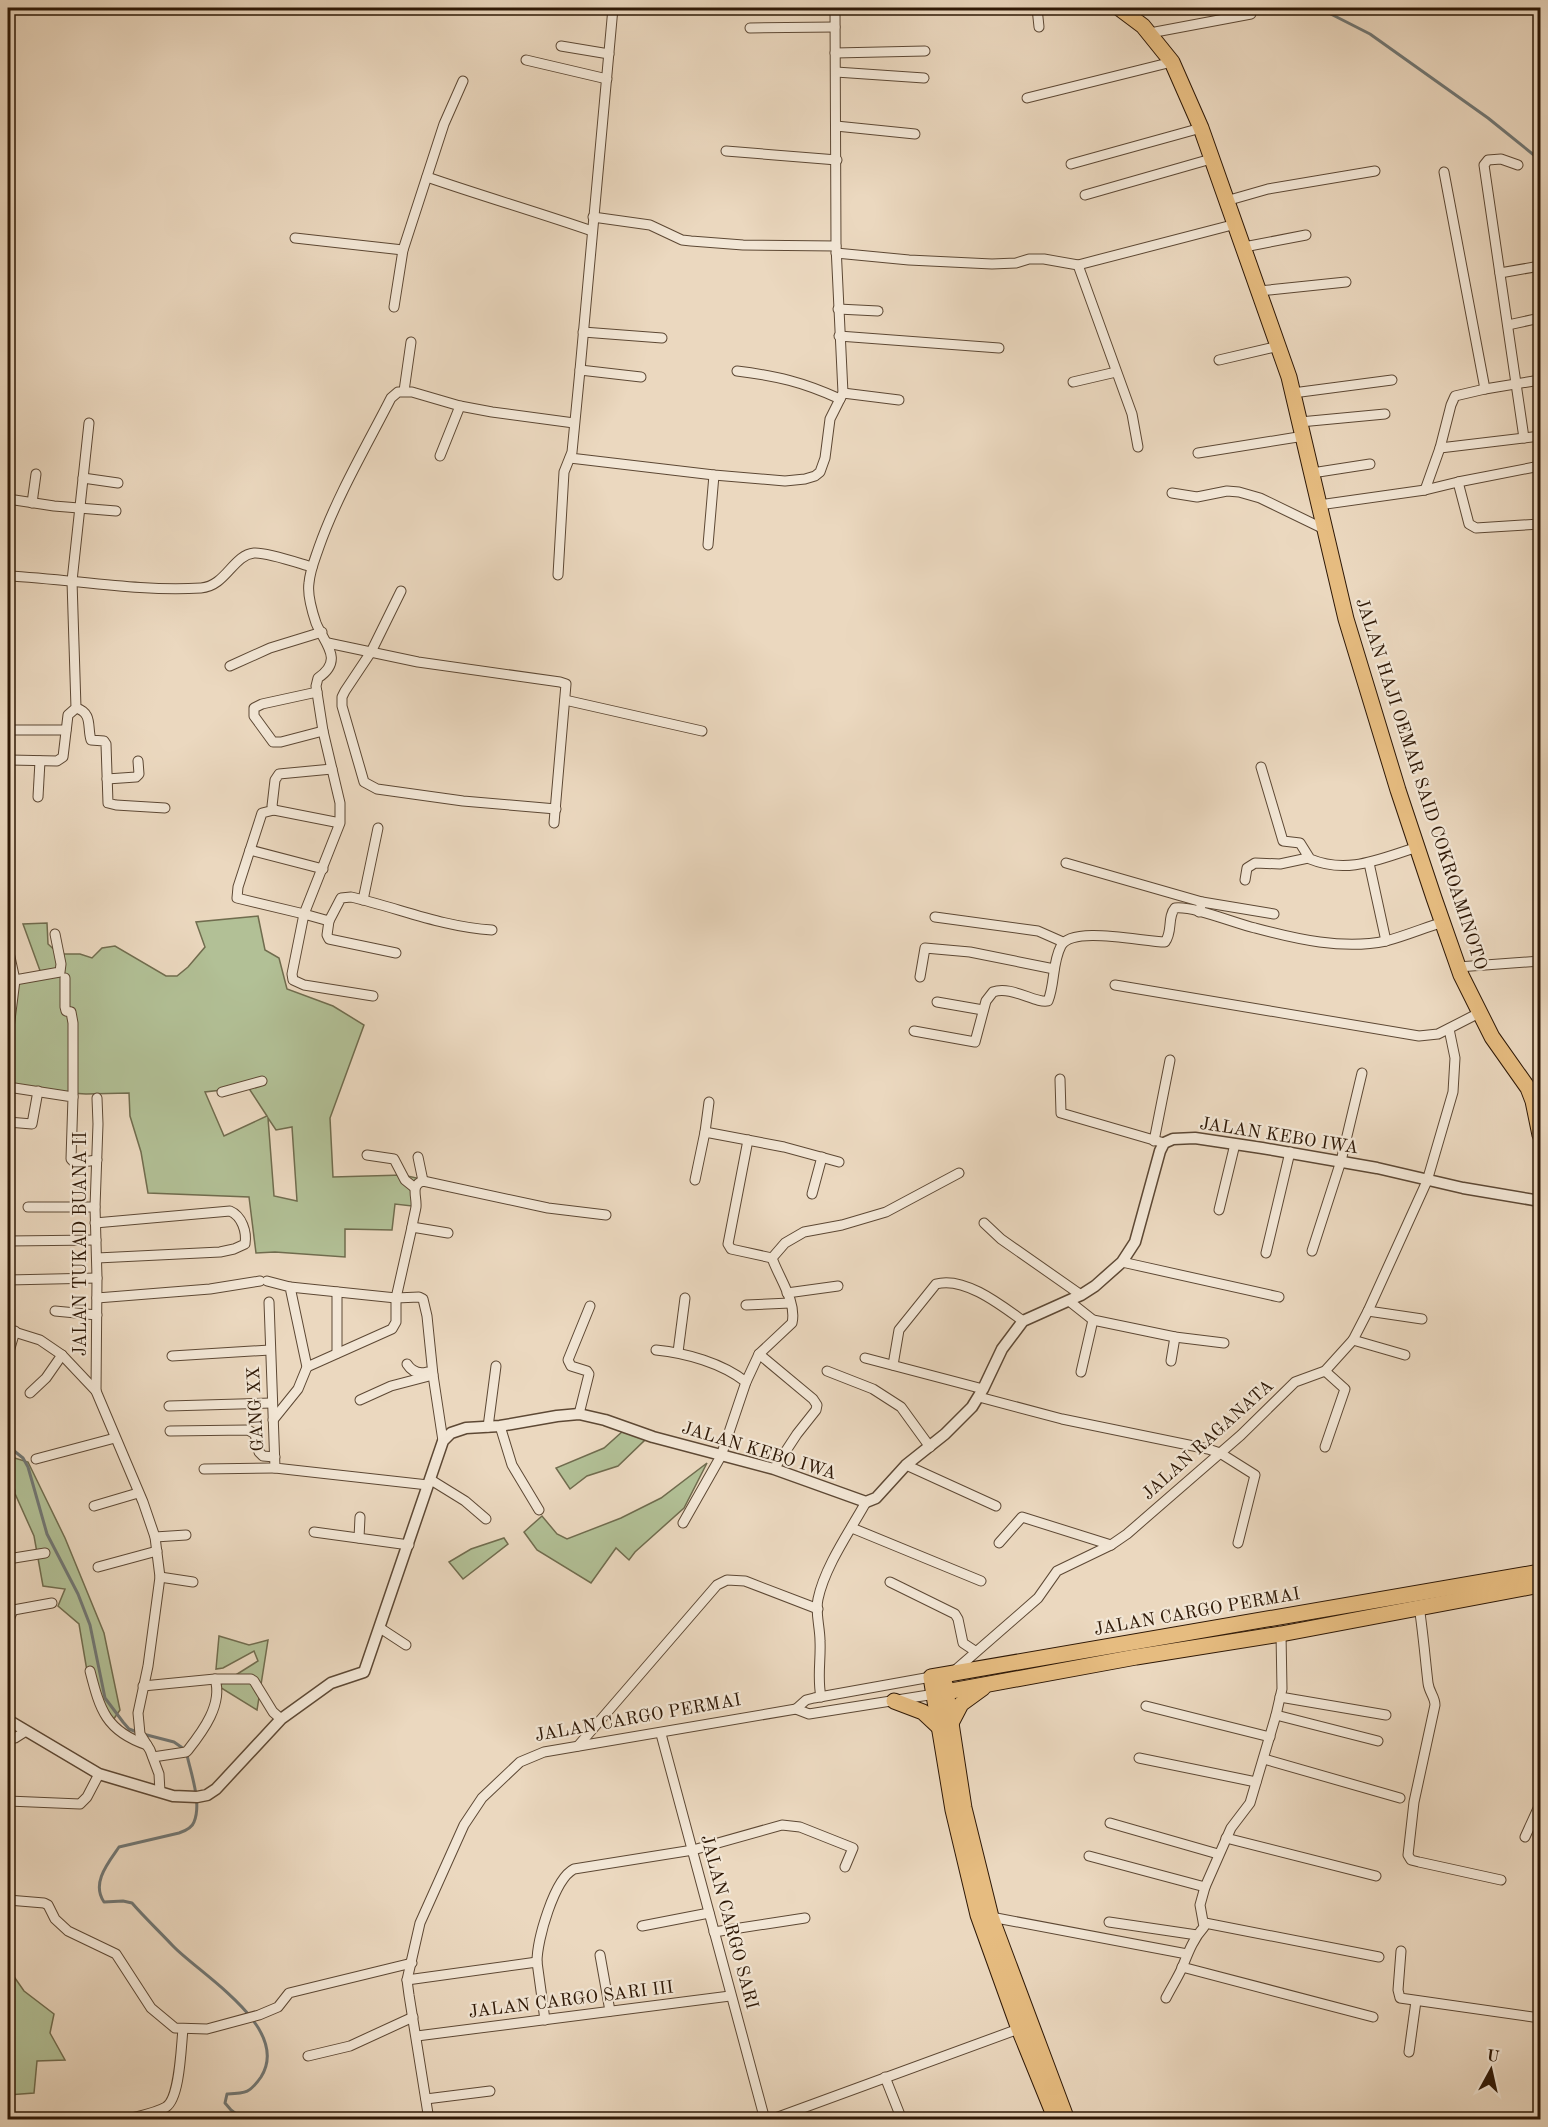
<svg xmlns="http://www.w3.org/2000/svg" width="1548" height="2127" font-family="'Old Standard TT',serif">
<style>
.green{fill:#b2c096;stroke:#706c4e;stroke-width:1.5;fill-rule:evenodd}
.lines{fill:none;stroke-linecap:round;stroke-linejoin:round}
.stream{stroke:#717774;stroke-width:3}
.minor-casing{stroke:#5d4834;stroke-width:11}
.tertiary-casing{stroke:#5d4834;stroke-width:13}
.trunk-casing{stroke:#2e1806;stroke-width:17}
.minor{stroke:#f2e6d5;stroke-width:9}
.tertiary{stroke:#f2e6d5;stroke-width:10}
.trunk{stroke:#e6bc80;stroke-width:15}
.labels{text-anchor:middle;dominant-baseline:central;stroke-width:4.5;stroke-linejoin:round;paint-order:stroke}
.street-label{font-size:18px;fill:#2e1806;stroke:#f2e6d5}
</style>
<rect width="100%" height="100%" fill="#ebd8bf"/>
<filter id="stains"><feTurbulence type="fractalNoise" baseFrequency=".00333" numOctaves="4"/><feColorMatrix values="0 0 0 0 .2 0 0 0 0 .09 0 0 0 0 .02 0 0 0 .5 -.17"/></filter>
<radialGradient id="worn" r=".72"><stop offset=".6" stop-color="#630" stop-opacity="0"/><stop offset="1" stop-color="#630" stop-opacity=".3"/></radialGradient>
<g class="green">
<path d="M258,916L265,950L279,958L287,989L333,1006L364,1025L330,1118L333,1177L403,1175L421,1179L412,1206L395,1204L392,1230L345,1229V1257L275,1252L256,1253L249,1197L148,1193L141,1152L130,1116L129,1093L86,1094L8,1089V1017L14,979L42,976L23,924L47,923L48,944L59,954H80L92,958L102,948L115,946L166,976H177L188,967L205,947L196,922ZM248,1087L267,1116L224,1136L205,1092ZM268,1118L276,1130L292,1127L297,1201L274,1196Z"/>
<polygon points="623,1431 647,1438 618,1466 587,1476 570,1489 556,1468 604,1448"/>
<polygon points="8,1456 28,1462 65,1538 104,1633 120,1710 113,1720 87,1671 79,1624 58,1606 65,1589 43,1586 34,1536 8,1478"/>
<polygon points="707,1463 684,1508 635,1552 629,1560 616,1548 591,1583 537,1550 524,1532 542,1516 557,1534 567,1539 621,1518 661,1498"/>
<polygon points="504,1538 508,1544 463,1579 449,1562 471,1549"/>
<polygon points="219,1636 249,1645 268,1640 257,1710 218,1686 258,1661 254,1651 223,1668 216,1669"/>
<polygon points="8,1968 24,1991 54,2014 50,2033 65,2060 37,2061 34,2093 8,2095"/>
</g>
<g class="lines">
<g class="stream">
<polyline points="1319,8 1370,34 1488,118 1540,160"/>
<polyline points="8,1446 23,1458 28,1467 47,1534 78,1594 90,1625 105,1698 123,1722 129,1729 137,1732"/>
<polyline points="143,1734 174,1742 184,1749"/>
<path d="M187,1755C191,1774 202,1803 194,1822C192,1828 185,1831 179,1833L119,1847C108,1863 91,1883 104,1902L123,1901L132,1903C145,1918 160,1932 173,1946C201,1975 292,2028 261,2077C250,2093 246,2093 227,2094L225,2103L231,2110L244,2120"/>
</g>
<g class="minor-casing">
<g id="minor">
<polyline points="1037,8 1039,27"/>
<polyline points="750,28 835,27"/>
<polyline points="1150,33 1251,14"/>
<polyline points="561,46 609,54"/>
<polyline points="835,53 925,51"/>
<polyline points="526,60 607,79"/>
<polyline points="836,72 924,78"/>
<polyline points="1027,98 1172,62"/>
<polyline points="836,126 915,134"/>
<polyline points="726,151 837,160"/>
<polyline points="1071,164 1201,128"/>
<polyline points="1518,165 1501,159 1488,160 1484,165 1524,438"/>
<polyline points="1444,172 1485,389"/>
<path d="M427,177C482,196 537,212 592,231"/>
<polyline points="1085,195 1211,159"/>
<polyline points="1226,201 1268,189 1375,171"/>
<polyline points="593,217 650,225 682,240 691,241 743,245 836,246"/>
<polyline points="295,238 403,250"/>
<polyline points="1244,247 1306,235"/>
<polyline points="836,253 909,260 992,264 1016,263 1029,259 1044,259 1078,265 1236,224"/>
<polyline points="1078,265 1132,414 1138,447"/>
<polyline points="1500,273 1540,266"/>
<polyline points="1259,291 1346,282"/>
<polyline points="394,307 403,250 444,124 463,81"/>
<polyline points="838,309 878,311"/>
<polyline points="1508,325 1540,318"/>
<polyline points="583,332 662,338"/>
<polyline points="839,336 999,348"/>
<polyline points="1219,360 1279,346"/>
<polyline points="580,370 641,377"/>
<path d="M737,371C777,376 803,382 840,399"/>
<polyline points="1073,382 1116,372"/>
<polyline points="404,391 411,342"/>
<polyline points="843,393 899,400"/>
<polyline points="1293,393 1392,380"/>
<polyline points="1300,422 1385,414"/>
<polyline points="1440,448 1540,436"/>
<polyline points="1198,453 1304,436"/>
<polyline points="440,456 460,406"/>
<polyline points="570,458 714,475 785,481 805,479 815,476 820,472 825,458 830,419 843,393 836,246 835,8"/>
<polyline points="1312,473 1370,464"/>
<polyline points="83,478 118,483"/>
<polyline points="1458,482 1469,524 1476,528 1540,524"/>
<polyline points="1425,490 1440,448 1451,405 1455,396 1485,389 1540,380"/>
<polyline points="1172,493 1197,497 1227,491 1239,492 1260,498 1324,529"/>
<polyline points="8,499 54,506 116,511"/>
<polyline points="32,503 36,474"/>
<polyline points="1319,505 1425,490 1458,482 1540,466"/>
<polyline points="708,545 714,475"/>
<polyline points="558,575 564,472 572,452 580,370 613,8"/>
<path d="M8,576C72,579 137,592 201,588C226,586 233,555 254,553C267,552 298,563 312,567"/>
<polyline points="401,591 371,652 345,691 342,697 342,706 364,782 377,789 463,801 556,809"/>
<polyline points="328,643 418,662 560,682 566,684 554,823"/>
<polyline points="230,666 270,648 322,632"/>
<polyline points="317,692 262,704 254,708 254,716 273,742 281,742 323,731"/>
<polyline points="565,700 702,731"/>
<path d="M76,708C93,713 87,727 91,740L104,741L106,744L108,803L116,805L165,808"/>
<polyline points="8,730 66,730"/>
<polyline points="10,760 57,761 63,757 68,715 76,708 72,581 89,423"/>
<path d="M1261,767L1283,841L1300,843L1310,859C1349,875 1381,858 1418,847"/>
<polyline points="107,779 136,777 139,774 138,761"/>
<polyline points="38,797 40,761"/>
<polyline points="274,810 272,806 275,780 279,774 332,769"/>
<path d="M340,823L274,810L262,813L238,887L237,898L304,914L340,823V803L323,731L316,686L318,678C345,660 324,643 316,623C312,611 307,595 309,583C310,570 315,559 319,547C337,496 366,447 391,398L398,392H412L460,406L492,412L574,423"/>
<polyline points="250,850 323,869"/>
<polyline points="1066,863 1202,902 1199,912"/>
<polyline points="1369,863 1386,941"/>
<polyline points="1245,880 1247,868 1255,863 1280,864 1308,858"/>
<polyline points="363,900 378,828"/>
<polyline points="1202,902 1274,914"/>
<polyline points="935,917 1038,931 1063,942"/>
<polyline points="329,921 327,935 329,939 396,953"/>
<polyline points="8,948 15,980 60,972 61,964 55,934"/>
<polyline points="1458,967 1540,961"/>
<polyline points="920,977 925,948 970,952 1054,969"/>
<polyline points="65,978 65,1007 66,1011 71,1012 73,1023 73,1097"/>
<polyline points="1115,985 1419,1036 1438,1034 1479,1013"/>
<path d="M373,996L304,985L293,980L292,974L304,914L329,921L341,898L351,897C399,908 442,927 492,930"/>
<polyline points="937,1002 983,1010"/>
<path d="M914,1031L975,1042L986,1001L993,992C1011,985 1036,1004 1048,1001C1055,984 1052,963 1061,946C1072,925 1143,942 1165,942C1173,932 1167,917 1175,908C1194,906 1234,923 1255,928C1296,939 1343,950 1386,941C1405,936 1424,928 1443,922"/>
<polyline points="8,1036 15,980"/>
<polyline points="1060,1079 1061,1113 1164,1143"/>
<polyline points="8,1087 73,1097 71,1159 75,1163 97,1160"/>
<polyline points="1528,1088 1540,1085"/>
<polyline points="222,1092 262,1081"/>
<polyline points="8,1122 32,1124 38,1091"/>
<polyline points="705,1132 709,1102"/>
<polyline points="748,1140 728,1244 731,1249 772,1258"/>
<polyline points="1154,1141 1170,1060"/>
<polyline points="367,1155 394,1159 405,1180 415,1188"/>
<polyline points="418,1157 423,1181"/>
<polyline points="695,1180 705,1132 784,1147 839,1162"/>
<polyline points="812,1194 822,1157"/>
<polyline points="28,1207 95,1207"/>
<polyline points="1219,1210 1235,1144"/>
<path d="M95,1223L230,1211C242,1216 247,1232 245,1244L234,1249L220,1252L97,1258"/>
<polyline points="984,1223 1001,1239 1081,1295"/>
<path d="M412,1227C413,1220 415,1213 416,1207C417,1196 410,1185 423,1181L548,1208L606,1215"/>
<polyline points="8,1241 96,1240"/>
<polyline points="1312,1251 1341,1161 1362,1073"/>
<polyline points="1266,1253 1290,1152"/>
<polyline points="772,1258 785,1243 804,1232 842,1225 886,1212 959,1173"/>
<polyline points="1122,1262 1279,1297"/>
<polyline points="8,1280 97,1278"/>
<polyline points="267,1281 290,1287 307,1367 298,1389 273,1420"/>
<polyline points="290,1287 396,1298 419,1297 423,1299 427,1316 433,1375 443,1441"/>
<polyline points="787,1293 838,1286"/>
<polyline points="97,1298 210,1289 260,1281"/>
<polyline points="1069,1301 1093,1320 1175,1337 1224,1343"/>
<polyline points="269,1302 275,1468 428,1485"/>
<polyline points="746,1305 790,1303"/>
<polyline points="55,1311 97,1315"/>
<polyline points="1368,1311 1422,1319"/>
<polyline points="8,1330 40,1340 62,1355 96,1391 143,1502 155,1537 160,1577 148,1666 138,1713 140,1734 150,1750 159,1774 160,1792"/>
<polyline points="1353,1340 1405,1355"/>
<path d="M656,1350C686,1353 722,1363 746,1382"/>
<polyline points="678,1352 685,1298"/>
<polyline points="337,1353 337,1292"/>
<polyline points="759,1354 813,1399 817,1405 816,1410 797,1434 774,1469"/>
<polyline points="8,1355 15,1331"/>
<polyline points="172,1356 270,1350"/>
<polyline points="865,1358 983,1389"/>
<polyline points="1171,1361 1175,1337"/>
<path d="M407,1364C412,1372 419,1374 427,1372"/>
<path d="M893,1365L899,1330L936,1284C964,1276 1001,1305 1023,1321"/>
<polyline points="307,1367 392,1329 396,1322 396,1298 412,1227 448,1233"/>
<polyline points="827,1371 873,1389 901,1407 930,1447"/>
<polyline points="1325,1371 1345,1389 1325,1447"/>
<polyline points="1081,1372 1093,1320"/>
<polyline points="96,1391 97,1278 95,1207 98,1124 97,1098"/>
<polyline points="30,1393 46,1378 62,1355"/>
<polyline points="979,1397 1062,1419 1208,1449 1220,1453 1255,1475 1238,1543"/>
<polyline points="360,1400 391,1386 433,1375"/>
<polyline points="169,1406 272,1403"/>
<polyline points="579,1414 589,1374 587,1371 571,1366 568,1360 590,1306"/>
<polyline points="500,1426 512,1465 539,1510"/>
<polyline points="488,1427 496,1366"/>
<polyline points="170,1431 248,1430 255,1434 259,1452 263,1456 275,1457"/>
<polyline points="36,1459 115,1438"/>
<polyline points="906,1465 996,1506"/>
<polyline points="204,1469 275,1468"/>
<polyline points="431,1480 465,1501 486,1519"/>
<polyline points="8,1492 10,1491"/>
<polyline points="94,1506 138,1493"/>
<path d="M683,1523L721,1456L746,1382L759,1354L792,1323C797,1302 779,1278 772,1258"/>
<polyline points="852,1528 981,1581"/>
<polyline points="314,1532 409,1545"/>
<polyline points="155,1537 186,1535"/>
<polyline points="359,1538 360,1517"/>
<polyline points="999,1543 1022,1517 1111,1545"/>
<polyline points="8,1559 45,1553"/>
<polyline points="98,1567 157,1551"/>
<polyline points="160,1577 193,1582"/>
<polyline points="890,1582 955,1614 958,1619 963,1643 975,1651"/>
<path d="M1419,1606C1423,1632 1425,1657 1428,1683C1429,1692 1435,1697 1435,1705L1414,1802L1408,1855L1411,1860L1419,1862L1501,1880"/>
<polyline points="8,1611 52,1603"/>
<polyline points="8,1622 13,1610"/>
<polyline points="380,1628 406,1645"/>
<path d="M90,1671C100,1710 106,1731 147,1745"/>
<polyline points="952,1673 1038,1598 1057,1571 1111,1545 1127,1534 1241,1435 1295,1382 1325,1371 1353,1340 1368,1311 1427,1181 1453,1092 1455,1058 1449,1029"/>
<polyline points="143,1686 215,1679 251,1679 254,1681 273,1712 281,1719"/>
<path d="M821,1697C817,1678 821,1660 820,1641C820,1627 815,1612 818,1599C825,1566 850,1531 866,1502"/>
<polyline points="1280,1697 1386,1715"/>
<polyline points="1146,1706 1270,1737"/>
<polyline points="796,1709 806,1700 814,1698 931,1677"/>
<polyline points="1276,1715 1378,1741"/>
<polyline points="661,1734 765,2120"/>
<polyline points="8,1740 15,1738 26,1731"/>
<polyline points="578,1746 717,1585 727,1580 745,1581 818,1609"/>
<path d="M153,1757L186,1752L188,1750C203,1731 223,1704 215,1679"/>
<polyline points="1139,1758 1256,1782"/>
<polyline points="1264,1759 1400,1798"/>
<polyline points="8,1801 80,1804 87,1797 99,1774"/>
<polyline points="1110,1823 1218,1854"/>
<polyline points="1525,1837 1540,1804"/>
<polyline points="1226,1838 1376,1876"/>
<polyline points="1089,1856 1205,1887"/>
<polyline points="8,1900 44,1903 48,1905 55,1919 68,1931 116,1954 151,2008 175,2028 207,2029 259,2015 278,2007 289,1993 412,1963"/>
<polyline points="991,1917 1187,1954"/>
<polyline points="1109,1922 1197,1935"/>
<polyline points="1205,1923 1379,1957"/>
<polyline points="642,1926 709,1913"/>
<polyline points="714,1932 805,1918"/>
<polyline points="1401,1951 1398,1990 1400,1998 1540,2018"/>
<polyline points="600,1955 610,2011"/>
<path d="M537,1962C537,1940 554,1879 574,1869L693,1850L782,1825L800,1827L853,1848L845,1867"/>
<polyline points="1182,1967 1373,2017"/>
<polyline points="407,1980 537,1962 545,2020"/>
<path d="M1166,1998C1171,1988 1177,1979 1182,1968C1188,1953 1193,1939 1204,1927L1200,1905L1205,1887L1231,1828L1250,1803L1276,1715L1282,1689L1281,1634"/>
<polyline points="417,2036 730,1996"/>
<polyline points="1409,2052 1416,2001"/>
<polyline points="308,2056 350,2046 413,2017"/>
<polyline points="885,2077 902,2120"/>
<polyline points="426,2099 490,2091"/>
<path d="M124,2120C137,2116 154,2114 166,2107C180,2098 181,2047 183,2029"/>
<polyline points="429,2120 409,1995 407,1980 420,1923 464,1825 482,1798 520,1762 544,1752 796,1709 809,1714 935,1694"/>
<polyline points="770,2120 1021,2028"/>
</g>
</g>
<g class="tertiary-casing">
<polyline id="tertiary" points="8,1720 99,1774 173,1796 197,1797 207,1795 216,1789 281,1719 331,1683 364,1672 443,1441 451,1433 466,1428 500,1426 557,1416 579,1414 605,1420 653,1437 774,1469 866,1502 876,1498 906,1465 945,1434 972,1407 983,1389 1002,1349 1023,1321 1081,1295 1095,1286 1122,1262 1135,1242 1160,1151 1164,1143 1173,1139 1195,1138 1262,1148 1377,1168 1463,1188 1540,1201"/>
</g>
<g class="trunk-casing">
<g id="trunk">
<polyline points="1119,8 1143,26 1172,62 1201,128 1289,377 1346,619 1398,790 1434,898 1461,975 1492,1037 1528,1088 1533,1101 1540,1135"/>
<polyline points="945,1684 964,1808 991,1917 1067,2120"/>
<polyline points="935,1694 1136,1657 1281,1634 1540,1585"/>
<polyline points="894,1701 923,1712 939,1727"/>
<polyline points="950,1725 961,1704 983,1688"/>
<polyline points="1056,2120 1019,2029 978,1915 953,1810 931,1677 1540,1572"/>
</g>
</g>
<use href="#minor" class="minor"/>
<use href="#tertiary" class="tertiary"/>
<use href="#trunk" class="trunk"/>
</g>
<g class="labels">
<g class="street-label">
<text transform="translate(1421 784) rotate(72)">JALAN HAJI OEMAR SAID COKROAMINOTO</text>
<text transform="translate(1279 1136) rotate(9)">JALAN KEBO IWA</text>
<text transform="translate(81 1244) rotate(-90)">JALAN TUKAD BUANA II</text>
<text transform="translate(256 1409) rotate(-93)">GANG XX</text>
<text transform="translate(1208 1440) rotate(-42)">JALAN RAGANATA</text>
<text transform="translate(759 1451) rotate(17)">JALAN KEBO IWA</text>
<text transform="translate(1197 1612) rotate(-10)">JALAN CARGO PERMAI</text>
<text transform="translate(638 1718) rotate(-10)">JALAN CARGO PERMAI</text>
<text transform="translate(729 1922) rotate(75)">JALAN CARGO SARI</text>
<text transform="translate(571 2000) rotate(-7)">JALAN CARGO SARI III</text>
</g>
</g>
<rect width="1548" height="2127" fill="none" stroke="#ebd8bf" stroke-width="30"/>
<rect x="9" y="9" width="1530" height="2109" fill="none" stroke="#2e1806" stroke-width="3"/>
<rect x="15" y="15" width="1518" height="2097" fill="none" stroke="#2e1806" stroke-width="1.5"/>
<g transform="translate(1491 2070) rotate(8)" stroke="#f2e6d5" stroke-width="4.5" paint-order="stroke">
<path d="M0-4.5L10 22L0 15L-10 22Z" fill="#2e1806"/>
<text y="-9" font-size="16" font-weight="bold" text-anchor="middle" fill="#2e1806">U</text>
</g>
<rect width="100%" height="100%" filter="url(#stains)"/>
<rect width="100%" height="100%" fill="url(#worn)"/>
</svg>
